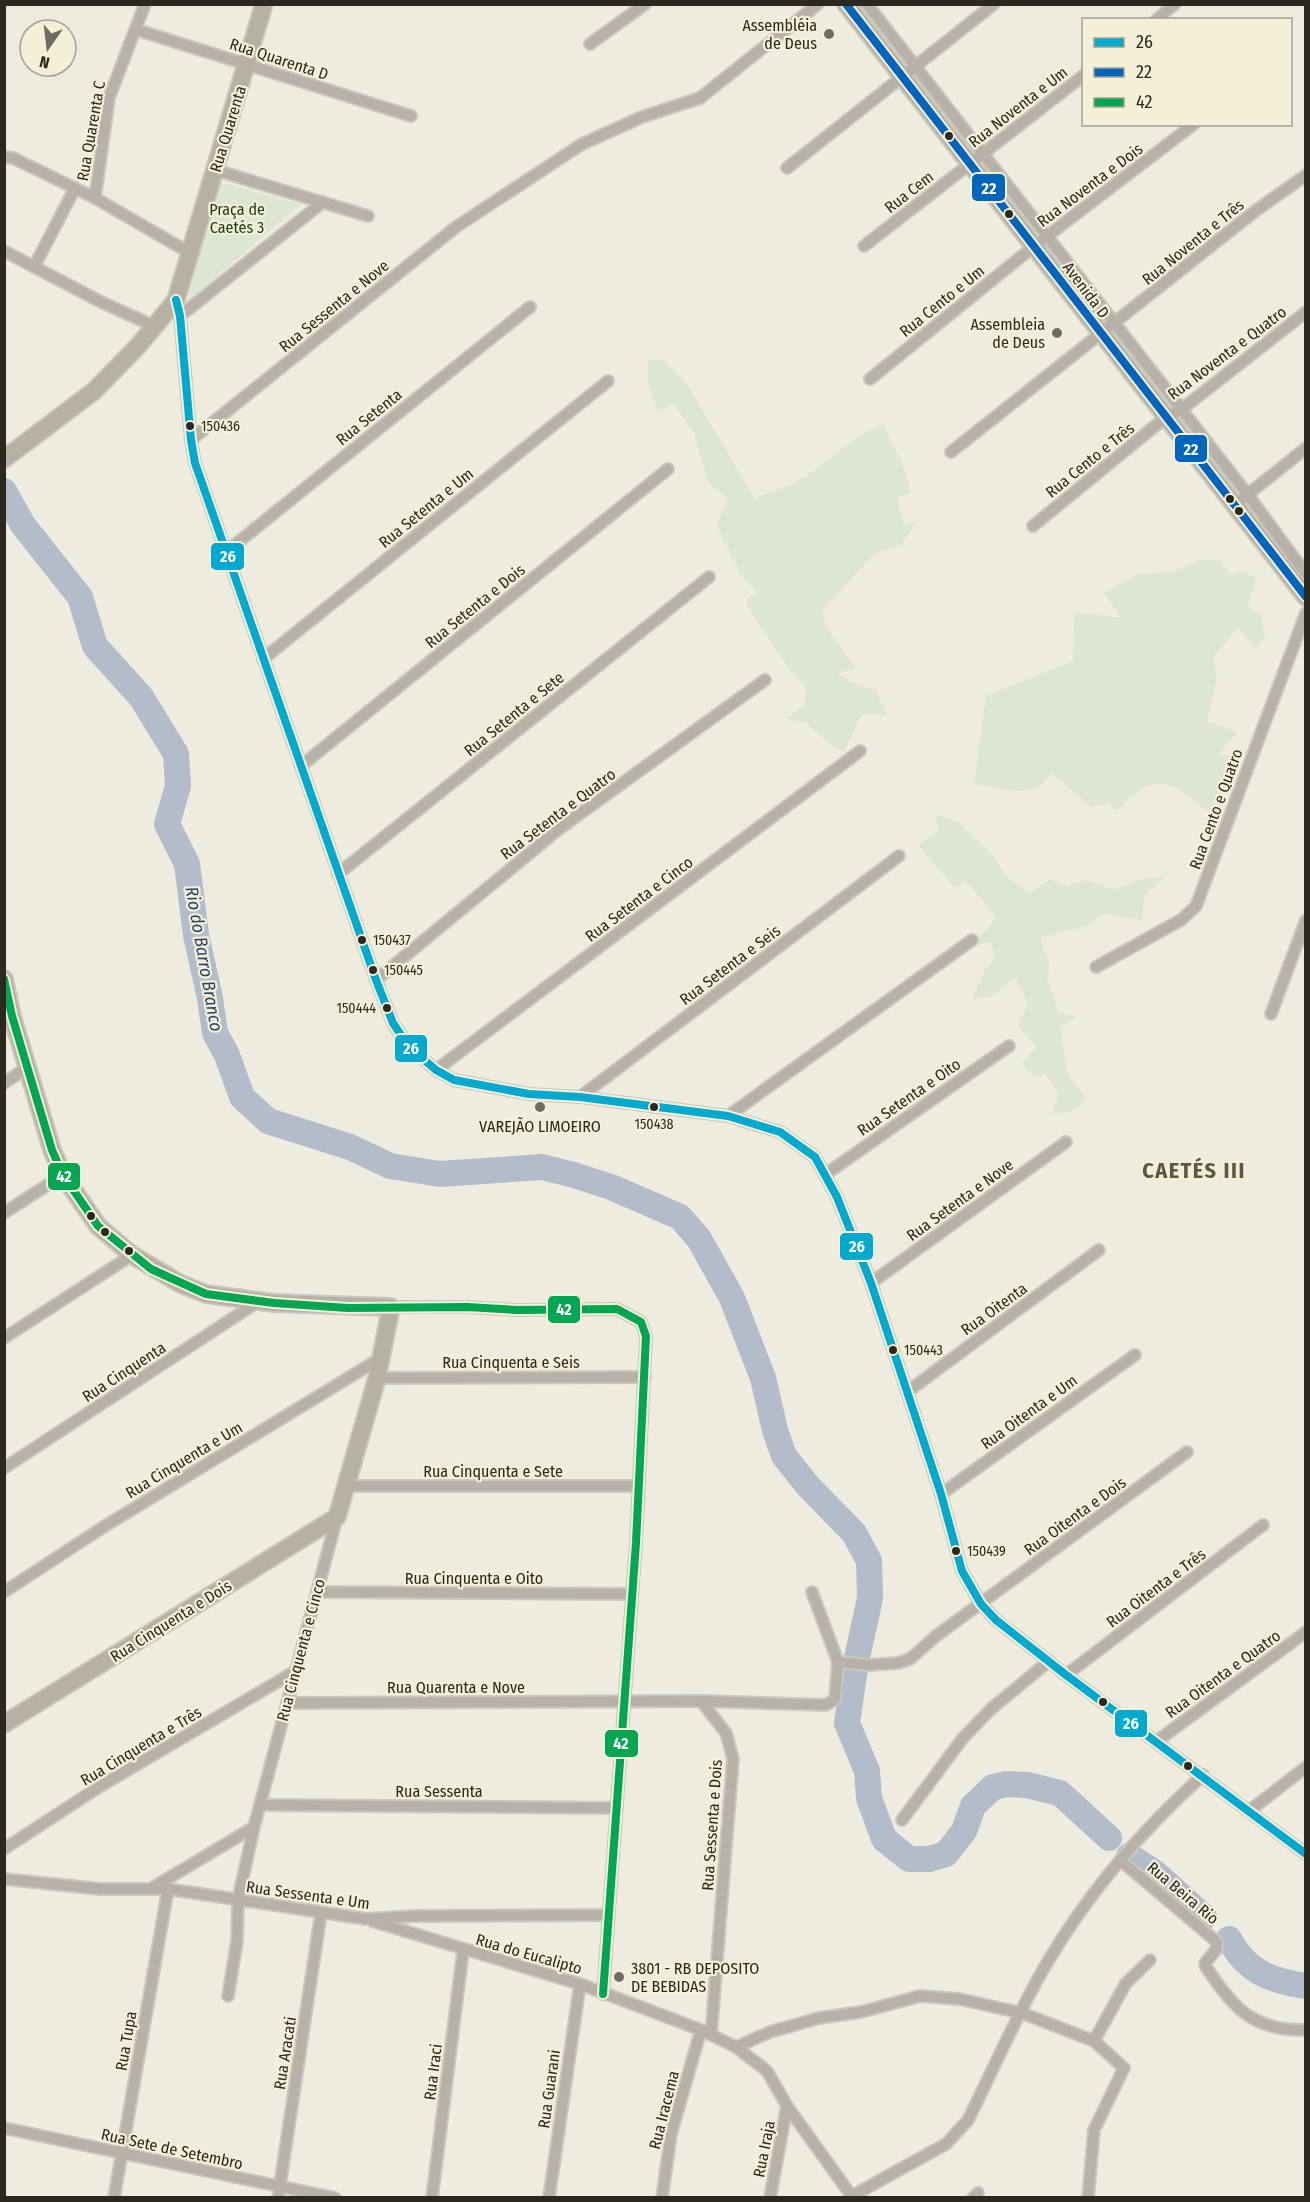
<svg xmlns="http://www.w3.org/2000/svg" width="1310" height="2202" font-family="'Fira Sans Condensed',sans-serif">
<style>
.green{fill:#dce6d2}
.lines{fill:none;stroke-linecap:round;stroke-linejoin:round}
.river{stroke:#b2bcca;stroke-width:26}
.street-casing{stroke:#c9c8bd;stroke-width:14}
.secondary-casing{stroke:#c9c8bd;stroke-width:20}
.street{stroke:#b8b1a8;stroke-width:10}
.secondary{stroke:#b7b0a3;stroke-width:16}
.bus-1-casing{stroke:#f4f0d8;stroke-width:12}
.bus-2-casing{stroke:#f4f0d8;stroke-width:12}
.bus-3-casing{stroke:#f4f0d8;stroke-width:12}
.bus-1{stroke:#00a9ce;stroke-width:8}
.bus-2{stroke:#0065bd;stroke-width:8}
.bus-3{stroke:#00a651;stroke-width:8}
.poi-dot{fill:#6f6d62;stroke:#f4f0d8;stroke-width:2}
.bus-dot{fill:#2a281f;stroke:#f4f0d8;stroke-width:2}
.labels{text-anchor:middle;dominant-baseline:central;stroke-width:4.5;stroke-linejoin:round;paint-order:stroke}
.bus-label{font-size:14px;fill:#2a281f;stroke:#f4f0d8;text-anchor:start}
.poi-label{font-size:16px;fill:#2a281f;stroke:#f4f0d8;text-anchor:end}
.street-label{font-size:16px;fill:#2a281f;stroke:#f4f0d8}
.park-label{font-size:16px;fill:#1b3b16;stroke:#f4f0d8}
.water-label{font-size:18px;font-style:italic;fill:#2b3f65;stroke:#f4f0d8}
.district-label{font-size:22px;font-weight:bold;letter-spacing:1.5px;fill:#5b5743;stroke:#f4f0d8}
.line-badge{stroke:#f4f0d8;stroke-width:2}
.badge-label{font-size:16px;text-anchor:middle;font-weight:bold;fill:#fff}
</style>
<rect width="100%" height="100%" fill="#eeecde"/>
<g class="green">
<polygon points="214,181 301,204 188,301"/>
<path d="M648,360H663L687,384L755,499C766,492 777,491 789,486C823,470 847,438 883,424L902,463L911,493L897,498L904,524L917,521L902,544L874,554L821,612L831,634L856,668L837,673L851,682L876,691L887,715H861L844,752L830,744L806,723L786,719L804,706L806,687C788,669 783,659 769,639C760,625 751,616 746,599L758,594L741,575L716,525L728,499L708,482L694,433L673,403L658,412L648,384Z"/>
<path d="M1201,559L1220,561L1231,575L1241,571L1256,577L1248,607L1261,614L1265,638L1255,648L1238,628L1213,657L1217,679L1207,722L1237,732L1219,754L1239,757L1209,812C1167,780 1159,768 1117,811L1109,803L1090,807L1052,773L1037,789L1015,791L974,784L986,696L1073,661L1075,612L1121,618L1104,593L1138,574L1175,571Z"/>
<polygon points="934,813 959,823 993,856 1007,877 1030,893 1050,879 1067,886 1088,880 1114,890 1139,880 1166,875 1144,896 1142,920 1104,914 1087,926 1040,938 1050,966 1047,978 1059,1012 1076,1017 1060,1027 1068,1075 1087,1099 1073,1111 1051,1114 1059,1094 1045,1073 1036,1078 1021,1064 1037,1047 1018,1026 1028,1004 1015,977 992,996 972,999 985,970 996,959 991,943 972,945 997,918 966,881 955,888 918,845 939,830"/>
</g>
<g class="lines">
<g class="river">
<polyline points="4,491 23,525 80,597 95,646 141,697 176,754 178,786 167,824 187,864 196,935 210,998 215,1033 227,1055 242,1097 268,1121 350,1147 390,1166 440,1174 542,1167 574,1175 611,1187 680,1217 699,1239 732,1298 763,1378 775,1430 784,1456 808,1486 854,1533 869,1561 870,1598 857,1658"/>
<polyline points="855,1668 847,1723 867,1771 869,1798 884,1839 909,1859 929,1859 946,1854 964,1831 973,1806 993,1787 1007,1784 1027,1785 1060,1793 1109,1838"/>
<polyline points="1129,1856 1155,1873 1204,1917"/>
<path d="M1229,1939C1246,1971 1270,1981 1306,1986"/>
</g>
<g class="street-casing">
<g id="street">
<polyline points="867,4 1248,495 1306,574"/>
<polyline points="1156,20 1175,4"/>
<polyline points="137,30 411,116"/>
<polyline points="590,44 645,4"/>
<polyline points="4,157 13,158 95,198 190,253"/>
<polyline points="787,168 994,4"/>
<polyline points="215,170 368,216"/>
<polyline points="95,198 109,98 145,4"/>
<polyline points="864,246 1084,75"/>
<polyline points="4,251 101,302 154,326"/>
<polyline points="34,267 75,188"/>
<polyline points="176,300 180,316 191,440 195,463 376,980 393,1023 409,1047 436,1070 454,1080 529,1094 580,1097 728,1116 780,1132 815,1157 837,1197 871,1283 941,1494 962,1571 981,1604 996,1620 1066,1675 1306,1854"/>
<polyline points="180,316 323,202"/>
<polyline points="870,379 1033,247 1194,124"/>
<polyline points="191,440 456,227 582,144 642,117 700,98 818,4"/>
<polyline points="951,452 1254,212 1306,175"/>
<polyline points="1242,499 1306,448"/>
<polyline points="1033,526 1166,417 1182,409 1306,312"/>
<polyline points="226,552 530,307"/>
<polyline points="263,659 608,381"/>
<polyline points="301,766 668,469"/>
<polyline points="338,874 709,577"/>
<polyline points="1096,967 1181,920 1196,906 1306,613"/>
<polyline points="376,980 559,829 765,680"/>
<polyline points="1271,1014 1306,920"/>
<polyline points="436,1070 860,751"/>
<polyline points="4,1083 28,1067"/>
<polyline points="580,1097 899,856"/>
<polyline points="728,1116 972,940"/>
<polyline points="826,1174 1009,1046"/>
<polyline points="4,1213 63,1175"/>
<polyline points="871,1283 1066,1142"/>
<polyline points="391,1307 467,1307 517,1310 617,1309 641,1322 646,1336 636,1543 603,1994"/>
<polyline points="4,1338 132,1255"/>
<polyline points="377,1378 645,1377"/>
<polyline points="907,1392 1099,1250"/>
<polyline points="4,1468 259,1301"/>
<polyline points="347,1486 638,1486"/>
<polyline points="941,1494 1135,1355"/>
<polyline points="4,1592 105,1526 381,1358"/>
<polyline points="317,1592 631,1594"/>
<polyline points="812,1592 838,1662 869,1665 898,1663 910,1659 936,1636 1187,1452"/>
<polyline points="1066,1675 1263,1525"/>
<polyline points="701,1701 826,1705 835,1699 838,1662"/>
<polyline points="287,1703 701,1701 726,1733 733,1759 711,2035"/>
<polyline points="1157,1741 1306,1632"/>
<polyline points="261,1805 617,1808"/>
<polyline points="1249,1811 1306,1767"/>
<polyline points="902,1820 963,1738 991,1709 1049,1661"/>
<polyline points="4,1849 99,1787 294,1672"/>
<path d="M1120,1860L1217,1942L1216,1950L1205,1963L1206,1967C1234,2008 1252,2031 1306,2030"/>
<polyline points="4,1879 101,1889 168,1889 366,1919 418,1916 608,1915"/>
<polyline points="152,1888 254,1827"/>
<polyline points="372,1921 580,1984 701,2030 736,2047 767,2071 787,2106 853,2198"/>
<polyline points="228,1996 237,1941 238,1900 254,1827 337,1517"/>
<polyline points="1094,2041 1126,1983 1150,1960"/>
<polyline points="736,2047 770,2032 819,2018 861,2012 920,1996 959,1999 1022,2013 1094,2041 1124,2068 1094,2130 1088,2198"/>
<polyline points="4,2128 335,2198"/>
<path d="M852,2196L946,2144L968,2120C994,2068 1018,2012 1048,1961C1090,1891 1143,1829 1203,1775"/>
<polyline points="114,2198 168,1889"/>
<polyline points="278,2198 321,1913"/>
<polyline points="432,2198 463,1951"/>
<polyline points="549,2198 580,1984"/>
<polyline points="662,2198 671,2134 701,2030"/>
<polyline points="770,2198 787,2106"/>
<polyline points="973,2198 978,2193"/>
</g>
</g>
<g class="secondary-casing">
<g id="secondary">
<polyline points="846,4 1306,597"/>
<polyline points="4,459 94,391 139,345 176,300 264,4"/>
<polyline points="4,979 12,1016 52,1150 63,1175 98,1226 132,1255 181,1284 206,1294 274,1303 391,1307 377,1378 337,1517 4,1724"/>
</g>
</g>
<use href="#street" class="street"/>
<use href="#secondary" class="secondary"/>
<g class="bus-1-casing">
<polyline id="bus-1" points="176,300 180,316 191,440 195,463 376,980 393,1023 409,1047 436,1070 454,1080 529,1094 580,1097 728,1116 780,1132 815,1157 837,1197 871,1283 941,1494 962,1571 981,1604 996,1620 1066,1675 1306,1854"/>
</g>
<g class="bus-2-casing">
<polyline id="bus-2" points="846,4 1306,597"/>
</g>
<g class="bus-3-casing">
<polyline id="bus-3" points="4,979 12,1016 52,1150 63,1175 98,1226 151,1269 206,1294 274,1303 348,1308 467,1307 517,1310 617,1309 641,1322 646,1336 636,1543 603,1994"/>
</g>
<use href="#bus-1" class="bus-1"/>
<use href="#bus-2" class="bus-2"/>
<use href="#bus-3" class="bus-3"/>
</g>
<g class="poi-dot">
<circle cx="829" cy="34" r="6"/>
<circle cx="1057" cy="333" r="6"/>
<circle cx="540" cy="1107" r="6"/>
<circle cx="619" cy="1977" r="6"/>
</g>
<g class="bus-dot">
<circle cx="949" cy="136" r="5"/>
<circle cx="1009" cy="214" r="5"/>
<circle cx="190" cy="426" r="5"/>
<circle cx="1230" cy="499" r="5"/>
<circle cx="1239" cy="511" r="5"/>
<circle cx="362" cy="940" r="5"/>
<circle cx="373" cy="970" r="5"/>
<circle cx="387" cy="1008" r="5"/>
<circle cx="654" cy="1107" r="5"/>
<circle cx="91" cy="1216" r="5"/>
<circle cx="105" cy="1232" r="5"/>
<circle cx="129" cy="1251" r="5"/>
<circle cx="893" cy="1350" r="5"/>
<circle cx="956" cy="1551" r="5"/>
<circle cx="1103" cy="1702" r="5"/>
<circle cx="1188" cy="1766" r="5"/>
</g>
<g class="labels">
<g class="bus-label">
<text x="201" y="426">150436</text>
<text x="373" y="940">150437</text>
<text x="384" y="970">150445</text>
<text x="376" y="1008" text-anchor="end">150444</text>
<text x="654" y="1124" text-anchor="middle">150438</text>
<text x="904" y="1350">150443</text>
<text x="967" y="1551">150439</text>
</g>
<g class="poi-label">
<text x="817" y="25">Assembléia<tspan x="817" dy="18">de Deus</tspan></text>
<text x="1045" y="324">Assembleia<tspan x="1045" dy="18">de Deus</tspan></text>
<text x="540" y="1126" text-anchor="middle">VAREJÃO LIMOEIRO</text>
<text x="631" y="1968" text-anchor="start">3801 - RB DEPOSITO<tspan x="631" dy="18">DE BEBIDAS</tspan></text>
</g>
<g class="street-label">
<text transform="translate(279 59) rotate(18)">Rua Quarenta D</text>
<text transform="translate(1018 107) rotate(-38)">Rua Noventa e Um</text>
<text transform="translate(228 129) rotate(-73)">Rua Quarenta</text>
<text transform="translate(91 131) rotate(-80)">Rua Quarenta C</text>
<text transform="translate(1090 185) rotate(-37)">Rua Noventa e Dois</text>
<text transform="translate(909 192) rotate(-38)">Rua Cem</text>
<text transform="translate(1193 242) rotate(-39)">Rua Noventa e Três</text>
<text transform="translate(1086 290) rotate(53)">Avenida D</text>
<text transform="translate(942 301) rotate(-39)">Rua Cento e Um</text>
<text transform="translate(334 306) rotate(-39)">Rua Sessenta e Nove</text>
<text transform="translate(1227 353) rotate(-37)">Rua Noventa e Quatro</text>
<text transform="translate(369 417) rotate(-39)">Rua Setenta</text>
<text transform="translate(1090 460) rotate(-39)">Rua Cento e Três</text>
<text transform="translate(426 508) rotate(-39)">Rua Setenta e Um</text>
<text transform="translate(475 606) rotate(-39)">Rua Setenta e Dois</text>
<text transform="translate(514 714) rotate(-39)">Rua Setenta e Sete</text>
<text transform="translate(1216 809) rotate(-70)">Rua Cento e Quatro</text>
<text transform="translate(558 814) rotate(-37)">Rua Setenta e Quatro</text>
<text transform="translate(639 899) rotate(-37)">Rua Setenta e Cinco</text>
<text transform="translate(730 965) rotate(-37)">Rua Setenta e Seis</text>
<text transform="translate(909 1097) rotate(-35)">Rua Setenta e Oito</text>
<text transform="translate(960 1200) rotate(-36)">Rua Setenta e Nove</text>
<text transform="translate(994 1309) rotate(-36)">Rua Oitenta</text>
<text x="511" y="1362">Rua Cinquenta e Seis</text>
<text transform="translate(124 1372) rotate(-33)">Rua Cinquenta</text>
<text transform="translate(1029 1412) rotate(-36)">Rua Oitenta e Um</text>
<text transform="translate(184 1460) rotate(-31)">Rua Cinquenta e Um</text>
<text x="493" y="1471">Rua Cinquenta e Sete</text>
<text transform="translate(1075 1516) rotate(-36)">Rua Oitenta e Dois</text>
<text x="474" y="1578">Rua Cinquenta e Oito</text>
<text transform="translate(1156 1588) rotate(-37)">Rua Oitenta e Três</text>
<text transform="translate(171 1621) rotate(-32)">Rua Cinquenta e Dois</text>
<text transform="translate(301 1650) rotate(-75)">Rua Cinquenta e Cinco</text>
<text transform="translate(1223 1674) rotate(-36)">Rua Oitenta e Quatro</text>
<text x="456" y="1687">Rua Quarenta e Nove</text>
<text transform="translate(141 1746) rotate(-31)">Rua Cinquenta e Três</text>
<text x="439" y="1791">Rua Sessenta</text>
<text transform="translate(712 1825) rotate(-86)">Rua Sessenta e Dois</text>
<text transform="translate(1183 1893) rotate(40)">Rua Beira Rio</text>
<text transform="translate(308 1895) rotate(8)">Rua Sessenta e Um</text>
<text transform="translate(529 1954) rotate(16)">Rua do Eucalipto</text>
<text transform="translate(126 2041) rotate(-80)">Rua Tupa</text>
<text transform="translate(285 2053) rotate(-81)">Rua Aracati</text>
<text transform="translate(433 2072) rotate(-83)">Rua Iraci</text>
<text transform="translate(549 2089) rotate(-82)">Rua Guarani</text>
<text transform="translate(664 2110) rotate(-76)">Rua Iracema</text>
<text transform="translate(172 2149) rotate(12)">Rua Sete de Setembro</text>
<text transform="translate(764 2149) rotate(-79)">Rua Iraja</text>
</g>
<g class="park-label">
<text x="237" y="209">Praça de<tspan x="237" dy="18">Caetés 3</tspan></text>
</g>
<g class="water-label">
<text transform="translate(204 959) rotate(80)">Rio do Barro Branco</text>
</g>
<g class="district-label">
<text x="1194" y="1170">CAETÉS III</text>
</g>
</g>
<g class="line-badge">
<rect x="971" y="173" width="35" height="29" rx="6" fill="#0065bd"/>
<rect x="1174" y="434" width="34" height="29" rx="6" fill="#0065bd"/>
<rect x="210" y="542" width="35" height="29" rx="6" fill="#00a9ce"/>
<rect x="394" y="1034" width="34" height="29" rx="6" fill="#00a9ce"/>
<rect x="47" y="1162" width="34" height="29" rx="6" fill="#00a651"/>
<rect x="839" y="1232" width="35" height="29" rx="6" fill="#00a9ce"/>
<rect x="547" y="1295" width="34" height="29" rx="6" fill="#00a651"/>
<rect x="1114" y="1709" width="34" height="29" rx="6" fill="#00a9ce"/>
<rect x="604" y="1729" width="35" height="29" rx="6" fill="#00a651"/>
</g>
<g class="badge-label">
<text x="989" y="194">22</text>
<text x="1191" y="455">22</text>
<text x="228" y="562">26</text>
<text x="411" y="1054">26</text>
<text x="64" y="1182">42</text>
<text x="857" y="1252">26</text>
<text x="564" y="1315">42</text>
<text x="1131" y="1729">26</text>
<text x="621" y="1749">42</text>
</g>
<rect width="1310" height="2202" fill="none" stroke="#2a281f" stroke-width="12"/>
<rect x="1082" y="18" width="210" height="108" fill="#f4f0d8" stroke="#a3a08e" stroke-width="1.5"/>
<rect x="1094" y="38" width="30" height="9" fill="#00a9ce" stroke="#a3a08e" stroke-width="1.5"/>
<text x="1136" y="48" font-size="18" fill="#2a281f">26</text>
<rect x="1094" y="68" width="30" height="9" fill="#0065bd" stroke="#a3a08e" stroke-width="1.5"/>
<text x="1136" y="78" font-size="18" fill="#2a281f">22</text>
<rect x="1094" y="98" width="30" height="9" fill="#00a651" stroke="#a3a08e" stroke-width="1.5"/>
<text x="1136" y="108" font-size="18" fill="#2a281f">42</text>
<g transform="translate(48 48) rotate(194)"><circle r="28" fill="#f4f0d8" stroke="#a3a08e" stroke-width="1.5"/>
<path d="M0-4.5L10 22L0 15L-10 22Z" fill="#6f6d62"/>
<text y="-9" font-size="16" font-weight="bold" text-anchor="middle" fill="#2a281f">N</text>
</g>
</svg>
